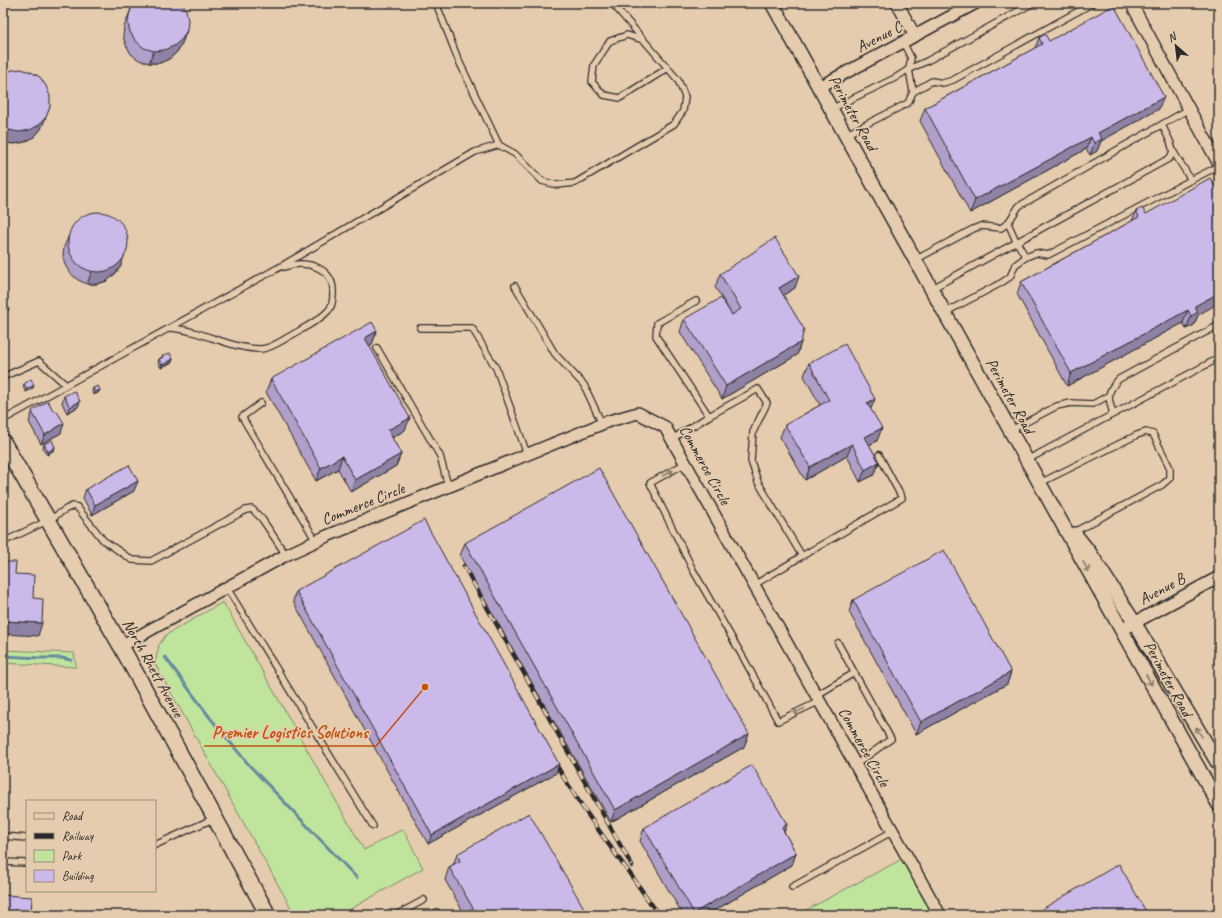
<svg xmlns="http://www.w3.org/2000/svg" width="1222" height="918" font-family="Caveat,sans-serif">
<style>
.green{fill:#c1e49d;stroke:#768864}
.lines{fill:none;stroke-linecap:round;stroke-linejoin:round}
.stream{stroke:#658b9f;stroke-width:3}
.service-casing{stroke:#2b2b2b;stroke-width:8}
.minor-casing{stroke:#2b2b2b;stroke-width:14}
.tertiary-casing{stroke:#2b2b2b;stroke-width:16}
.secondary-casing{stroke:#2b2b2b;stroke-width:18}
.service{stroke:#e6ccae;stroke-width:5.5}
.minor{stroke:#e6ccae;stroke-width:11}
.tertiary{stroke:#e6ccae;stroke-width:13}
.secondary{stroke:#e6ccae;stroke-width:15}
.rail-casing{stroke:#2b2b2b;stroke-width:4.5}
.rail{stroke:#e6ccae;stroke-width:3;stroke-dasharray:9;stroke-linecap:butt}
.wall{fill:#af9fc9;stroke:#2b2b2b}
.shaded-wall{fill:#8e82a4;stroke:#2b2b2b}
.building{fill:#cbb9ea;stroke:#2b2b2b}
.oneway{stroke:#887c6c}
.labels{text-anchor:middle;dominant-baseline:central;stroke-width:3.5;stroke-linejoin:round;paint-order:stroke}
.street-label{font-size:16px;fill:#2b2b2b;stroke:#e6ccae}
.leader{fill:none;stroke:#c25012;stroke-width:1.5}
.callout-dot{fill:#c25012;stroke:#e6ccae;stroke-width:1.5}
.callout-label{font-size:17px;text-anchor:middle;font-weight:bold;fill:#c25012;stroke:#e6ccae;stroke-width:3.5;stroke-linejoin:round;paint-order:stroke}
</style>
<rect width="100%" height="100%" fill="#e6ccae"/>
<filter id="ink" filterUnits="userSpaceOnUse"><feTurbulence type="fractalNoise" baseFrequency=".025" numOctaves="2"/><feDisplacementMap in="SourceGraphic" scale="8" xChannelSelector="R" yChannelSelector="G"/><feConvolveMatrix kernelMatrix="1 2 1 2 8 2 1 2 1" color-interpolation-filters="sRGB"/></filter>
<g filter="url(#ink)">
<g class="green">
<polygon points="223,602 364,850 403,829 423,868 340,915 295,915 155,664 159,645 166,635"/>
<polygon points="3,650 74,653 76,667 3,663"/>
<polygon points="902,859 934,915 797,915"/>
</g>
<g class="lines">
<g class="stream">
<polyline points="3,656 40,658 62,658 71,660"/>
<polyline points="165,657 211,719 249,765 357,878"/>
</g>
<g class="service-casing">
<g id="service">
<polyline points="436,3 458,59 499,145"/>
<polyline points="643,40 627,35 610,41 594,65 592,82 604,95 620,98 668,68"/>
<polyline points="913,92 932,81 943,83 953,80 1093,3"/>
<polyline points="831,109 895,78 909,69 911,58 903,42"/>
<polyline points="845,135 908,103 913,92 909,69 927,61 1033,3"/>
<polyline points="1173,151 1191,180"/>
<polyline points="1008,223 1016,241 1026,257"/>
<polyline points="915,260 973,229 981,226 1001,228 1008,223 1019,206 1189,109"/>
<polyline points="273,271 475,152 499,145 515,154 542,181 557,185 575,183 674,124 683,111 685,97 678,80 612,3"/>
<polyline points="515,286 555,354 584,385 602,424"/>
<polyline points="931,289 1170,158 1173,151 1170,141 1162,125"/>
<polyline points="944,313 1001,283 1010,277 1015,265 1026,257 1036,253 1048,255 1191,180 1219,166"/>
<path d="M172,328C179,329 186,330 193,332C215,338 238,349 261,349C273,348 282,340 292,335C303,328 319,321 328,311C332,307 333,300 333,294C335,267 305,259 284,267"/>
<polyline points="420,328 472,328 496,368 527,454"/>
<polyline points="377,348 440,456 448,486"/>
<polyline points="3,372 5,376 39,361 66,385"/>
<polyline points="261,403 242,417 316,541"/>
<path d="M1113,414C1108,397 1106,392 1119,379L1219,325"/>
<polyline points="709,416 758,389 767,403 753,432 751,461 758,482 802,556 754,585"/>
<polyline points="3,420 276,269"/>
<polyline points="1011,430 1057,406 1071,403 1093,404 1108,396"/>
<polyline points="672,439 709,416 656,336 657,323 696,301"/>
<polyline points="1027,460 1219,358"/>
<polyline points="686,463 650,483 693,570 744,659 778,721 820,701"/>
<polyline points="1040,483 1137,435 1146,432 1153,434 1170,468 1170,478 1162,485 1074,532"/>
<polyline points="3,542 49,520 66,509 73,506 77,507 103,540 132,560 151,561 246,510 252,509 262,519 286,555"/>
<polyline points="802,556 902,498 879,455"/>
<polyline points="227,588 373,826"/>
<polyline points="838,643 891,739 855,765"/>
<polyline points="817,695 854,673"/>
<polyline points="3,836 27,838"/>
<polyline points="155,845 215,818"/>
<polyline points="3,862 27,863"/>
<polyline points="792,887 893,831"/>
<polyline points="437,912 438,915"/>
<polyline points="396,915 424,900"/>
</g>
</g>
<g class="minor-casing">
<g id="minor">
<polyline points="897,3 915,36"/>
<polyline points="1131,3 1219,164"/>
<polyline points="819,87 976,3"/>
<polyline points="1121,630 1219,577"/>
<polyline points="121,646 286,555 327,536 609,421 638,413 665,427 940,915"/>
</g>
</g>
<g class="tertiary-casing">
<g id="tertiary">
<polyline points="772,3 1219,805"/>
<polyline points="1075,534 1090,553 1134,622 1219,765"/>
</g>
</g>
<g class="secondary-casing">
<polyline id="secondary" points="3,442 121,646 268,915"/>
</g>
<use href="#service" class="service"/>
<use href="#minor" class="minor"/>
<use href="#tertiary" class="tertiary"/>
<use href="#secondary" class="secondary"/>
<g class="rail-casing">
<g id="rail">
<polyline points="464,566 632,866"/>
<path d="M553,759C583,813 623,862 658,914"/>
</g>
</g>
<use href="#rail" class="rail"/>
</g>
<g class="wall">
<polygon points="132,6 187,30 182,43 177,52 169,59 160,63 149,63 139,60 131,54 126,45 123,36 124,27"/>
<polygon points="1039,38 1049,41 1159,109 1101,141 1097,151 1090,155 1086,149 970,213 920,121 925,108 1035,48"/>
<polygon points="3,74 45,119 41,129 34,137 25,142 14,144 3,142"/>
<polygon points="1136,211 1198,315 1194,325 1186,329 1183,323 1067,386 1017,294 1021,282 1132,221"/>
<polygon points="69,235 121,266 115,274 107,281 97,284 87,284 78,280 70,273 65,265 63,256 64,247"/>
<polygon points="720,274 795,288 783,295 801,342 797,355 722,399 680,332 684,319 732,315 715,287"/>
<polygon points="377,331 372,344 369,346 405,430 392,438 401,454 396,466 351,492 338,469 316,481 266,392 271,379"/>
<polygon points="162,356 173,359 172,362 161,368 158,362 159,359 162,357"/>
<polygon points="809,363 871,410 877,441 869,445 879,462 874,475 860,482 847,456 805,480 780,437 785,425 820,405 804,376"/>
<polygon points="24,384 33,388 26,392 23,387"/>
<polygon points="93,388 100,390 98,393 93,395 92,391"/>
<polygon points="64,396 80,401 78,407 67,413 62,403"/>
<polygon points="33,410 61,433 41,444 29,422"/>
<polygon points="44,444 55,447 54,450 47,455 43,448"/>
<polygon points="86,489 134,491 92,515 83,498"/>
<polygon points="465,543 744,747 611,822 460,556"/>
<polygon points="296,591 556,773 428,844 293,601"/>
<polygon points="853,600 1011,672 1007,684 916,734 849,612"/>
<polygon points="787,824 784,832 796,853 792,865 707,915 683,915 640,841 644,828"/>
<polygon points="457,854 588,915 465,915 445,880 449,867 453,865"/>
</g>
<g class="shaded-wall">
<polygon points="187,30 182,43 177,52 169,59 160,63 149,63 154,51"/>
<polygon points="1164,97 1159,109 1101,141 1097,151 1090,155 1098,133"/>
<polygon points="50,107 41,129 34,137 25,142 14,144 4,143 9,130"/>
<polygon points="1091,137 1086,149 970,213 975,200"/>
<polygon points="125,253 121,266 115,274 107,281 97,284 87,284 92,271"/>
<polygon points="799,276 795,288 774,301 779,288"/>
<polygon points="1219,293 1219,303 1198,315 1194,325 1186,329 1195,306"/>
<polygon points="9,308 5,318 3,319 3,312"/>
<polygon points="1188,310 1183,323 1067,386 1071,373"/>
<polygon points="377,331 372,344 360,351 365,338"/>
<polygon points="801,342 797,355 722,399 726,386"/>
<polygon points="173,359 172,362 161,368 162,365"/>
<polygon points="34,385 33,388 26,392 27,389"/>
<polygon points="100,390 98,393 93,395 95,392"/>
<polygon points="875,399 870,411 867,403"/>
<polygon points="80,401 78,407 67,413 70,407"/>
<polygon points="410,418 405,430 383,443 388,430"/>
<polygon points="64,423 61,433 41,444 45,435"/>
<polygon points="882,428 877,441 861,449 865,437"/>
<polygon points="852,444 847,456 805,480 810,467"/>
<polygon points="55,447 54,450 47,455 48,452"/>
<polygon points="401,454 396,466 351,492 355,480"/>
<polygon points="342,456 338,469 316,481 321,468"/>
<polygon points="879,462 874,475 860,482 865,470"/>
<polygon points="138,481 134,491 92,515 95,505"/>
<polygon points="3,621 42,623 38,636 3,634"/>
<polygon points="1011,672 1007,684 916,734 921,722"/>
<polygon points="749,734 744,747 611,822 615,810"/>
<polygon points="559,764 556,773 428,844 432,835"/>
<polygon points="787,824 782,837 782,828"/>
<polygon points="796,853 792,865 707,915 693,915 694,913"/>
</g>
<g class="building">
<polygon points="134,3 182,3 186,10 188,20 187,30 182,39 174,46 164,50 154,51 144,48 136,41 130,32 128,24 129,15 132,6"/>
<polygon points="1114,5 1164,97 1098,133 1102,139 1094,143 1091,137 975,200 925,108 1042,44 1039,38 1045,34 1049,41"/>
<polygon points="21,69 31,72 40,77 46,86 50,96 50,107 46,117 39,125 30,130 19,132 9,130 3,127 3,74 12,70"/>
<polygon points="1210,178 1219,194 1219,293 1195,306 1198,312 1191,316 1188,310 1071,373 1021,282 1139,217 1136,211 1142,208 1146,214"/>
<circle cx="98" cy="242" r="30"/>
<polygon points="775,238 799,276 779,288 804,329 801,342 726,386 684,319 721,298 732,315 741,309 720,274"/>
<polygon points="3,298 9,308 3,312"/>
<polygon points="372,322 377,331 365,338 410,418 388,430 401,454 355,480 342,456 321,468 271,379"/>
<polygon points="845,344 875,399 867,403 882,428 865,437 879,462 865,470 852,444 810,467 785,425 829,400 809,363"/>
<polygon points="170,353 173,359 162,365 159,359 163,357 162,356"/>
<polygon points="31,379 34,385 27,389 24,384"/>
<polygon points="98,386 100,390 95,392 93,388"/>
<polygon points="74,391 80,401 70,407 64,396"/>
<polygon points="48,401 54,412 56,410 64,423 45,435 32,412 33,410"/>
<polygon points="52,440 55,447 48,452 44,444"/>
<polygon points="129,465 138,481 95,505 86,489"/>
<polygon points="599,468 749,734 615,810 465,543"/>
<polygon points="424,520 559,764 432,835 296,591"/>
<polygon points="944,550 1011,672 921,722 853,600"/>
<polygon points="3,558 5,558 5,562 16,562 15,574 34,575 33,598 43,599 42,623 3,621"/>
<polygon points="752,765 787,824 782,828 796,853 694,913 644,828"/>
<polygon points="529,813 588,915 477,915 449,867 460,861 457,854"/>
<polygon points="1119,864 1148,915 1032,915"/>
<polygon points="3,895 32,897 31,915 3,915"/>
</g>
<defs><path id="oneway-shaft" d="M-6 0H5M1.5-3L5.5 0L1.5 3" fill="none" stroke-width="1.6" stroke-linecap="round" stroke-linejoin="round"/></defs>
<g class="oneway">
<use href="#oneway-shaft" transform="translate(668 473) rotate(-28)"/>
<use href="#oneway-shaft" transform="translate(1086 567) rotate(61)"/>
<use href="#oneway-shaft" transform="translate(1149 680) rotate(61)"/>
<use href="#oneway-shaft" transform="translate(799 711) rotate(155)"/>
<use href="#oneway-shaft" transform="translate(1199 732) rotate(-121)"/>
</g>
</g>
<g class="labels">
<g class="street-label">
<text transform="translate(879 37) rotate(-28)">Avenue C</text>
<text transform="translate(853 113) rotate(61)">Perimeter Road</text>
<text transform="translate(1010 396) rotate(61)">Perimeter Road</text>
<text transform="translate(705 465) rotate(61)">Commerce Circle</text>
<text transform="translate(363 504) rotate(-22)">Commerce Circle</text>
<text transform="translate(1162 589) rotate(-28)">Avenue B</text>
<text transform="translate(153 668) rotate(61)">North Rhett Avenue</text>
<text transform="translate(1168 679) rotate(61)">Perimeter Road</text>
<text transform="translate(864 747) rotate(61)">Commerce Circle</text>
</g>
</g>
<path class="leader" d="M425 687L376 746H204"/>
<circle class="callout-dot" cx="425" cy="687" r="4"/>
<g class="callout-label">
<text x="290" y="738">Premier Logistics Solutions</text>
</g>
<rect width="1222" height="918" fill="none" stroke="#e6ccae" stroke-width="16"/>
<rect x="8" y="8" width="1206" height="902" fill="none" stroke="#2b2b2b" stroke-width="1.5" filter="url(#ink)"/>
<rect x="26" y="800" width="130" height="92" fill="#e6ccae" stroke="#9b8c7a"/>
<rect x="34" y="813" width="20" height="6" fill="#e6ccae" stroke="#9b8c7a"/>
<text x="62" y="820" font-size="12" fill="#2b2b2b">Road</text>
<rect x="34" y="833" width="20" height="6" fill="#2b2b2b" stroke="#9b8c7a"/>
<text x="62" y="840" font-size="12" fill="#2b2b2b">Railway</text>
<rect x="34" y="850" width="20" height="12" fill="#c1e49d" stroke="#9b8c7a"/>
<text x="62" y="860" font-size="12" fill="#2b2b2b">Park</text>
<rect x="34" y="870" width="20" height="12" fill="#cbb9ea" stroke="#9b8c7a"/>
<text x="62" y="880" font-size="12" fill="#2b2b2b">Building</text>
<g transform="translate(1176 46) rotate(332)" stroke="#e6ccae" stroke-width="3" paint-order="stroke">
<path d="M0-3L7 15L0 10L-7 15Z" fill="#2b2b2b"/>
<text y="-6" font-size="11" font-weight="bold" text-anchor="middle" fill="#2b2b2b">N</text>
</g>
</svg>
